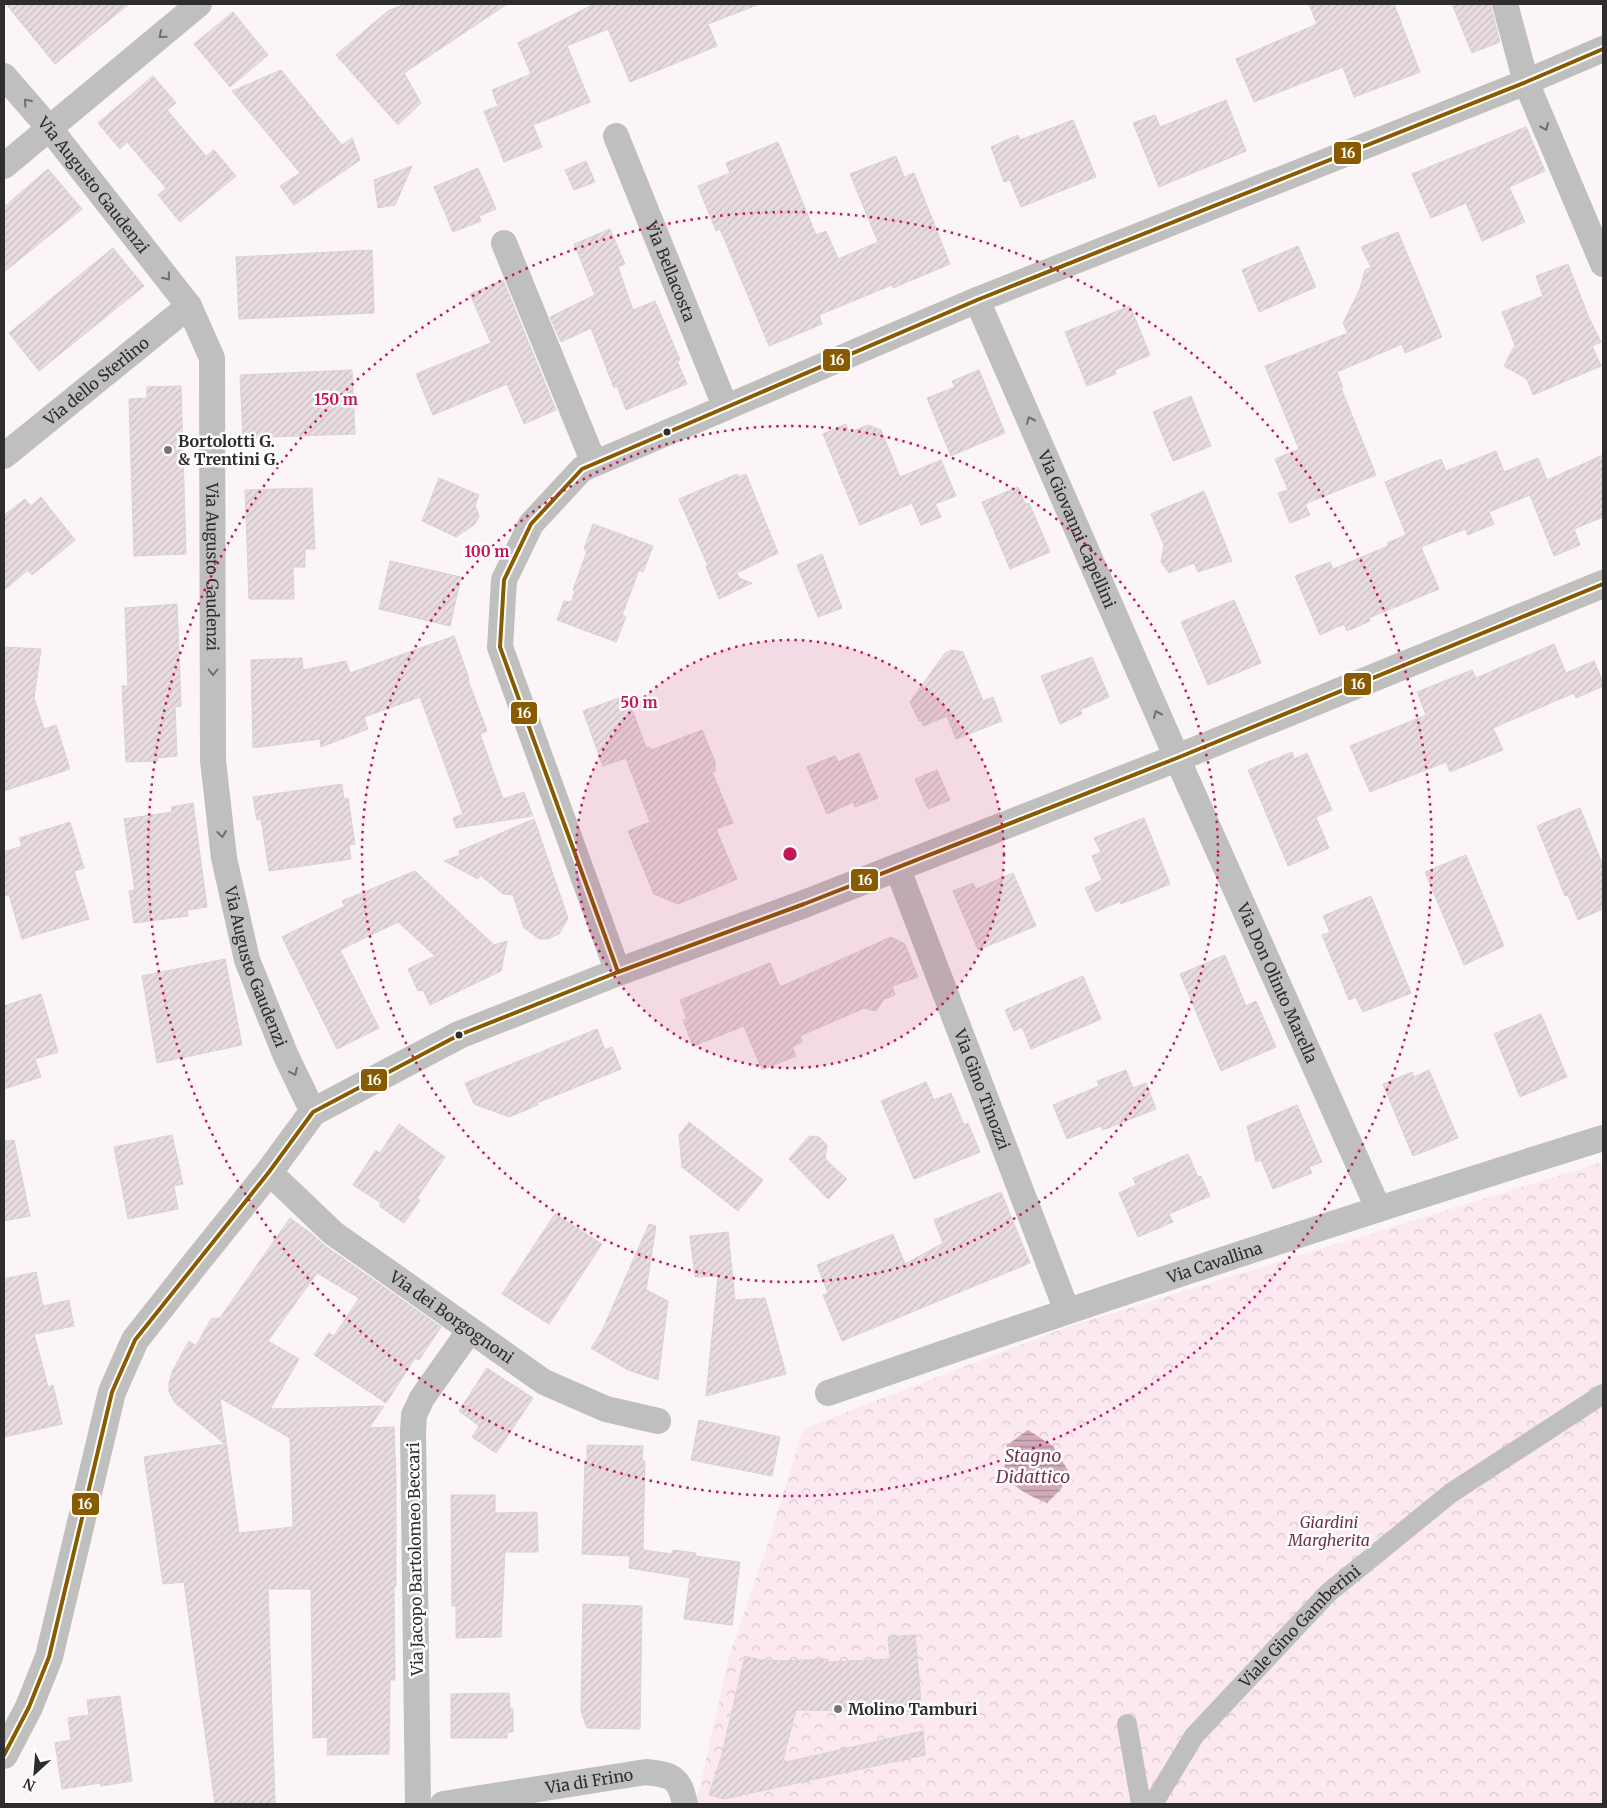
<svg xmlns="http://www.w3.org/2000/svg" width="1607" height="1808" font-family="Merriweather,serif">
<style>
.park{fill:url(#park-crowns)}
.water{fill:url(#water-rules)}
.building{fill:url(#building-hatch);stroke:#d7d2d4;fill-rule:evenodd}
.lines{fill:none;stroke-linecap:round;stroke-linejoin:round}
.pedestrian{stroke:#bfbfbe;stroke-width:20}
.minor{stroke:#bfbfbe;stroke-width:26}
.tertiary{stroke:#bfbfbe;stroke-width:28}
.bus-1-casing{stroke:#fff;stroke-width:8}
.bus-1{stroke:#885b00;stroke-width:4}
.oneway{stroke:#706e6e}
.ring{fill:none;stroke:#c2185b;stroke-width:2.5;stroke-dasharray:2.5 5}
.bus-dot{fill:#2f2c2d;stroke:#fff;stroke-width:2}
.poi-dot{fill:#767274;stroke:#fff;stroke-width:2}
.labels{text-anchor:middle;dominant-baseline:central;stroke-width:5;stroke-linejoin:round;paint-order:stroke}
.street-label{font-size:16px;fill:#2f2c2d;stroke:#fff}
.poi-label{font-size:16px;font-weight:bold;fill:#2f2c2d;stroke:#fff;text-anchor:start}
.park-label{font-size:16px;font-style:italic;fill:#73314f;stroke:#fff}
.water-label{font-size:18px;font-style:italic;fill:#793654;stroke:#fff}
.centre{fill:#c2185b;stroke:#fff;stroke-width:2.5}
.ring-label{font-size:15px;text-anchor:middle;font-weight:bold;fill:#c2185b;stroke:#fff;stroke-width:5;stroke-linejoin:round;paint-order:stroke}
.line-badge{stroke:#fff;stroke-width:2}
.badge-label{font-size:14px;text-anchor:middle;font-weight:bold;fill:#fff}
</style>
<defs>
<pattern id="park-crowns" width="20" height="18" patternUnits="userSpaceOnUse" patternTransform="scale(1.25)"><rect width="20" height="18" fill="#fce8f0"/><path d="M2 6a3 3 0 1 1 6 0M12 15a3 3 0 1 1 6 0" fill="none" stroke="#d8c7ce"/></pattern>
<pattern id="water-rules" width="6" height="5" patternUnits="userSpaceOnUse" patternTransform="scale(1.25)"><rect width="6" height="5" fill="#d1a9b9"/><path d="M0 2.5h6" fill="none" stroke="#aa8a97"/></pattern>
<pattern id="building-hatch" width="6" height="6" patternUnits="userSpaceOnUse" patternTransform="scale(1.25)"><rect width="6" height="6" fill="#e9dce1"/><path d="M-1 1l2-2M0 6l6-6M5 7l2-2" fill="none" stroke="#c8bdc1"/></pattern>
</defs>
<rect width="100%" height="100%" fill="#fbf5f8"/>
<polygon class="park" points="1603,1162 1603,1804 696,1804 729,1657 770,1537 803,1429 1064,1328"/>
<path class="water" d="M1028,1430L1053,1446L1069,1472L1061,1489L1047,1503C1033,1497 1007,1487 1005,1469C1004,1462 1006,1453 1007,1445Z"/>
<g class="building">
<polygon points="6,4 129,4 55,64"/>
<polygon points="405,4 507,4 404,73 421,103 398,125 336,55 388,11"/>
<polygon points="594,4 757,5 708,24 717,46 630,82 608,29 567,46 590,102 533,125 542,147 504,162 484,111 498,106 492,90 531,74 518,43"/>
<polygon points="1309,4 1394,4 1420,72 1354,97 1343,67 1254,102 1236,59 1317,24"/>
<polygon points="1452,4 1490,4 1500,42 1472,53"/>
<polygon points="233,12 268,55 230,87 194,44"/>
<polygon points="281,70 342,145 352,138 360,160 294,205 280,186 300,173 232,91"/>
<polygon points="153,76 176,103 167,110 206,156 214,150 236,176 180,222 158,195 166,188 127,142 120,149 98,123"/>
<polygon points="1226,100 1246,151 1159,187 1133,123 1155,115 1160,127"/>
<polygon points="1073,120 1096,177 1021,207 1010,180 1004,182 991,147 1018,135 1020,140"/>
<polygon points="1526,127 1545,171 1509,187 1525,222 1482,241 1466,203 1431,218 1412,174"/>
<polygon points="778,142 816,235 826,231 838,259 878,242 850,174 896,156 904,177 914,173 950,264 893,288 892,285 819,315 822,324 769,346 720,229 716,231 698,186 730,173 726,163"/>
<polygon points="586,161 595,182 574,190 565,170"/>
<polygon points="412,166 395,205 378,208 374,180"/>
<polygon points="478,168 496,209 479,216 481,221 453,232 434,187"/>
<polygon points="48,169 82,209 4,272 4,207"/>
<polygon points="610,229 625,264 618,267 633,310 655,301 680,360 677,361 687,384 626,410 617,386 614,388 591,328 561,342 550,317 595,295 574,244"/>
<polygon points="1398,232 1442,337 1405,353 1402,344 1337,372 1343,388 1341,388 1376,475 1305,504 1310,515 1290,523 1278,493 1288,490 1275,459 1299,449 1265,366 1348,333 1343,323 1360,289 1365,270 1371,267 1361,247"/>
<polygon points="1298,246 1316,287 1259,312 1242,270"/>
<polygon points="113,248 144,286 39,371 9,333"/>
<polygon points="372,250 374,313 239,319 236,257"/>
<polygon points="1568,264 1589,318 1601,342 1592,346 1601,366 1533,395 1527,379 1504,366 1515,345 1502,312 1543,296 1536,276"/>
<polygon points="503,280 556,410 524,424 507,384 433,415 416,374 491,343 470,294"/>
<polygon points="1130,306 1150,355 1115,370 1116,374 1087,386 1065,332"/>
<polygon points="352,370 355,434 243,438 240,375"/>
<polygon points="979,370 1005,433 951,456 927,398 955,387 952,381"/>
<polygon points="181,386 186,554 134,556 129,399 147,398 147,387"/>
<polygon points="1191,396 1211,446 1173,461 1153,412"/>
<polygon points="846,424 849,433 868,425 881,430 900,477 941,460 956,496 935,504 941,517 921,525 912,503 860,525 823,434"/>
<polygon points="1496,451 1504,472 1538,458 1547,480 1603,455 1603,517 1574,529 1580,545 1554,556 1530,495 1489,512 1494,524 1468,535 1465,529 1421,547 1439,589 1369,618 1370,621 1347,631 1344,624 1320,635 1295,576 1330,562 1333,569 1388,546 1387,543 1406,535 1385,482 1441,459 1446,471"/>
<polygon points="737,474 738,477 746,474 778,553 737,573 739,578 752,583 719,599 706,566 708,566 679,499"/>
<polygon points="439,478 479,495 475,505 479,516 475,524 456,537 422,521"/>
<polygon points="1018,487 1025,504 1029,503 1050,552 1010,569 982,502"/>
<polygon points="312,488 315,549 305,549 305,567 293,567 294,599 249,599 245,490"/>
<polygon points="1204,491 1232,561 1198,572 1194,563 1169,573 1161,562 1164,545 1151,514"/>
<polygon points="41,497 75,540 32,575 28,570 4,590 4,515 25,499 31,506"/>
<polygon points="593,524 653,546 643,572 639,570 622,615 626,617 616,642 557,620 564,601 571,602 575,591 573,590 587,551 584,549"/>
<polygon points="822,554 842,608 818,617 797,565"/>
<polygon points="390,561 461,577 450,626 379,609"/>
<polygon points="1234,600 1261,663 1208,685 1181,622"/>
<polygon points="177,604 181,706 175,707 177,756 157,758 158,761 126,762 122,686 128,686 125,608"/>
<polygon points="454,636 469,679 468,680 487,731 480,734 503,799 524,792 533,816 456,828 453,818 463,814 420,697 364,717 368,729 321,747 320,739 253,748 251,660 302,658 303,670 346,661 350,673"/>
<polygon points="1554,644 1566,673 1594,661 1603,682 1603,686 1576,698 1574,693 1493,728 1503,750 1450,772 1446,762 1370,792 1350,746 1426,715 1417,692 1472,670 1476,678"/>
<polygon points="4,647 41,649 34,698 44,729 56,725 70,769 4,791"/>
<polygon points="952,650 963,652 983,701 993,697 1002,721 956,739 947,716 923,726 921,720 919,721 910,702 945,653"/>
<polygon points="1092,657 1109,697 1080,710 1082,714 1060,724 1041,676"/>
<polygon points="627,695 646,748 650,747 651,750 702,730 715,762 715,771 712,772 733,823 716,829 737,879 678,904 654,894 628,831 650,822 626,758 603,766 583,711"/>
<polygon points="1292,752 1294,759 1307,753 1332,810 1316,817 1329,848 1288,866 1248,770"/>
<polygon points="859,753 878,798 855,807 853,802 827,814 807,767 835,756 838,762"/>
<polygon points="937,770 950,800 928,809 915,779"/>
<polygon points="342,784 344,799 348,798 355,844 349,845 351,859 269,871 261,819 257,820 253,797"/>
<polygon points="193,803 207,907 187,910 188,916 134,923 129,891 135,890 124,819 172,812 171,807"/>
<polygon points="1580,808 1603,866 1603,909 1578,920 1568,895 1565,896 1537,826"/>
<polygon points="1144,818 1170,884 1121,904 1120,901 1096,912 1085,888 1102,880 1092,856 1101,852 1094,838"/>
<polygon points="534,819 568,918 559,934 547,939 539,939 524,928 513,895 503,894 480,875 478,879 444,861 460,855 459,851"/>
<polygon points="70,822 84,868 74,871 89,919 22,939 9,895 4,896 4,852 22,846 19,838"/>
<polygon points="1466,855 1504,946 1464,965 1425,872"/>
<polygon points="415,871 494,945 507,941 501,971 430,1005 423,990 418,991 408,969 435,956 398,922 340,950 379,1028 337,1049 282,937 345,906 342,901"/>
<polygon points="1013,873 1036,926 978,950 953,891 973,883 976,889"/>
<polygon points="1371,896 1411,993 1363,1012 1356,997 1349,1000 1322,935 1330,932 1323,916"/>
<polygon points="891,937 905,944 918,977 892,986 895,995 884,999 876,1011 864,1008 800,1036 802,1042 792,1047 796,1056 762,1070 744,1026 693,1046 683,1020 687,1019 680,1000 770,963 780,987"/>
<polygon points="1225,955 1246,1006 1256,1001 1276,1047 1221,1071 1180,974"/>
<polygon points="225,959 242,1045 157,1063 142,976"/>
<polygon points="1083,976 1101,1019 1031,1049 1022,1027 1014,1031 1005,1010"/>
<polygon points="41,994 58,1052 35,1059 41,1077 4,1089 4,1006"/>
<polygon points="1541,1014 1567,1077 1520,1097 1494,1034"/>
<polygon points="597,1029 605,1050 612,1047 621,1069 537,1103 538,1105 509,1117 474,1104 465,1083"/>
<polygon points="1126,1070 1133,1088 1146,1083 1156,1109 1103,1130 1101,1126 1067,1139 1053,1105 1099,1086 1097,1081"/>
<polygon points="1429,1070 1458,1138 1413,1156 1383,1084 1412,1072 1414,1077"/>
<polygon points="926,1082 934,1100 951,1093 964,1125 968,1123 980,1152 914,1179 881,1101"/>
<polygon points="1297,1105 1322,1162 1309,1167 1312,1173 1273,1189 1261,1160 1256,1162 1247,1126"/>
<polygon points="689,1122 763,1180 738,1211 682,1167 679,1135"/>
<polygon points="399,1124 445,1157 417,1198 420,1200 404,1223 379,1206 381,1203 353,1185 376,1150 380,1153"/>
<polygon points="172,1135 183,1184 174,1186 178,1209 128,1219 114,1147"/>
<polygon points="809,1136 819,1137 827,1145 825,1159 847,1179 828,1199 789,1159"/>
<polygon points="14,1140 30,1216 4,1221 4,1141"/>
<polygon points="1188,1154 1198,1177 1201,1176 1210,1196 1169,1214 1173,1222 1138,1237 1119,1193 1136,1185 1133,1178"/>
<polygon points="1001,1192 1030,1263 842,1341 823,1295 828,1293 817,1265 893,1234 905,1264 943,1243 934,1220"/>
<polygon points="555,1214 602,1244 549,1324 502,1294"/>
<path d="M290,1218L312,1234L324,1245L441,1327L419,1360L415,1358L386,1403L314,1355L329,1333L334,1336L359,1298L317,1273L268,1341L299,1359L270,1409L384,1406L369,1428L394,1427L396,1482V1586H394L395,1680H390L389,1754L327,1755L328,1737L313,1738L311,1589H268L275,1804H215L184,1582L163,1584L144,1457L225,1444L175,1403L169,1392V1383L173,1370L189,1341L196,1346L211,1319L220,1318ZM220,1398L290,1438L293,1527L239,1533Z"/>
<polygon points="649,1224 656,1226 646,1290 668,1301 658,1380 628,1370 591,1348 602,1331"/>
<polygon points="728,1232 735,1300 765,1298 786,1374 706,1396 718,1276 695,1277 690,1236"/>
<polygon points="36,1272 43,1306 69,1300 74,1326 34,1334 48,1387 53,1385 62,1424 4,1437 4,1279"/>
<polygon points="487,1368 533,1398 496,1453 472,1437 479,1426 459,1411"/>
<polygon points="699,1420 780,1437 772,1476 691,1460"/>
<polygon points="587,1445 643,1446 642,1461 645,1461 643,1550 672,1554 673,1550 696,1553 695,1556 740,1562 732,1625 684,1619 690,1578 629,1568 630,1556 582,1554 585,1461 587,1460"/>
<polygon points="451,1495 495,1495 495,1513 537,1512 538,1552 505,1552 501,1637 456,1638 456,1606 452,1606"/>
<polygon points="583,1604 642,1606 640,1729 587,1728 581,1711"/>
<polygon points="915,1635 922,1712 796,1710 782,1763 923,1731 925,1755 724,1799 709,1795 721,1758 745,1656 761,1660 784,1661 828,1659 828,1662 890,1659 888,1637"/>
<polygon points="509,1693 510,1709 513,1709 513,1732 507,1732 507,1738 451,1738 451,1694"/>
<polygon points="120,1696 132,1781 101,1786 100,1783 62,1789 55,1743 71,1740 68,1718 89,1715 87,1700"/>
</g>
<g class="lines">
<g class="pedestrian">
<polyline points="1127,1724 1141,1804"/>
<path id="s1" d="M1153,1804L1194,1736L1328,1593L1451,1493L1603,1394"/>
</g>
<g class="minor">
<polyline points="1505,4 1526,82 1603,264"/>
<path id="s2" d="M4,76L50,129L189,306L212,358L213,760L224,858L247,960L286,1056L313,1112"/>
<path id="s3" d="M616,136L725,406"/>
<polyline points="4,166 199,4"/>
<polyline points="504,243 594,463"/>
<path id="s4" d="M977,300L1177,758L1378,1208"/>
<path id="s5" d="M4,456L189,306"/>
<path id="s6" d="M897,867L1067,1311"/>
<polyline points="618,972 500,647 504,580 531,524 582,469 977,300 1526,82 1603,49"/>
<path id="s7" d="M269,1172L333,1233L544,1382L606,1409L658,1421"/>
<path id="s8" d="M828,1393C1085,1304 1343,1219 1603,1138"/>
<polyline points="418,1804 413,1432 414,1415 422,1398 470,1330"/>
<path id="s9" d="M443,1804L646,1772C673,1775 679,1777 685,1804"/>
</g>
<polyline class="tertiary" points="4,1755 29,1707 49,1657 112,1392 135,1340 195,1264 269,1172 313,1112 459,1035 618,972 804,904 1177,758 1603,584"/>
<g class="bus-1-casing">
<g id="bus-1">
<polyline points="618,972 500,647 504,580 531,524 582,469 977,300 1526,82 1603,49"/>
<polyline points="4,1755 29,1707 49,1657 112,1392 135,1340 269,1172 313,1112 459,1035 618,972 804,904 1177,758 1603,584"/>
</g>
</g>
<use href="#bus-1" class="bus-1"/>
</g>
<defs><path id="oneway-chevron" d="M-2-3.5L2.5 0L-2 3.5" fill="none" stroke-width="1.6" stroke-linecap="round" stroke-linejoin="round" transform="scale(1.25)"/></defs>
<g class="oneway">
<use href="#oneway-chevron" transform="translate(162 35) rotate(140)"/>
<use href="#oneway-chevron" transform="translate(27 102) rotate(-131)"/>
<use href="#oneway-chevron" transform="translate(1545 127) rotate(67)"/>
<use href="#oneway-chevron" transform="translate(167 277) rotate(52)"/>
<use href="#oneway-chevron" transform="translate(1030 420) rotate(-114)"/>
<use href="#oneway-chevron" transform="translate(213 672) rotate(90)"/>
<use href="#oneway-chevron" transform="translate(1157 714) rotate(-114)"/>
<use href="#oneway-chevron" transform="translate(222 834) rotate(83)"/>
<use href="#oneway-chevron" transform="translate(294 1072) rotate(64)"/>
</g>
<circle cx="790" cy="854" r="214" fill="#c2185b" fill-opacity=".12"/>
<g class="ring">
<circle cx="790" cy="854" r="214"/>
<circle cx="790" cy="854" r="428"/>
<circle cx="790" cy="854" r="642"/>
</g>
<g class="bus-dot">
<circle cx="667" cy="432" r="4.5"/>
<circle cx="459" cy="1035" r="4.5"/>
</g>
<g class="poi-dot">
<circle cx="168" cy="450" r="5"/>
<circle cx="838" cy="1709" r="5"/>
</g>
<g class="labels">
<g class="street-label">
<text stroke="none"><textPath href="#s2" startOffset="141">Via Augusto Gaudenzi</textPath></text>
<text stroke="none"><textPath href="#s3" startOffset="146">Via Bellacosta</textPath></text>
<text stroke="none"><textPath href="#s5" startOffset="119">Via dello Sterlino</textPath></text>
<text stroke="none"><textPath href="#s4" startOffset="250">Via Giovanni Capellini</textPath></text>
<text stroke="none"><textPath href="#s2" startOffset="561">Via Augusto Gaudenzi</textPath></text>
<text stroke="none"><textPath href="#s2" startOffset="966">Via Augusto Gaudenzi</textPath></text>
<text stroke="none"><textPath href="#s4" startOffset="746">Via Don Olinto Marella</textPath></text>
<text stroke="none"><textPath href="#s6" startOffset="238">Via Gino Tinozzi</textPath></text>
<text stroke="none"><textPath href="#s8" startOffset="408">Via Cavallina</textPath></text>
<text stroke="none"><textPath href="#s7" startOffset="234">Via dei Borgognoni</textPath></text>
<text transform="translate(415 1559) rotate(-91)">Via Jacopo Bartolomeo Beccari</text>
<text stroke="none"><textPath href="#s1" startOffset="232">Viale Gino Gamberini</textPath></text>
<text stroke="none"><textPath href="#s9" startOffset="148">Via di Frino</textPath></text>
</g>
<g class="poi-label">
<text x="178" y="441">Bortolotti G.<tspan x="178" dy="18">&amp; Trentini G.</tspan></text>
<text x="848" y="1709">Molino Tamburi</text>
</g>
<g class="park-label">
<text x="1329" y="1522">Giardini<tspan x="1329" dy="18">Margherita</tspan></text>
</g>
<g class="water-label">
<text x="1033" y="1455">Stagno<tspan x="1033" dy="21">Didattico</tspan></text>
</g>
</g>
<circle cx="790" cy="854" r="8" class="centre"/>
<g class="ring-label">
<text x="336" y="405">150 m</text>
<text x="487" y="557">100 m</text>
<text x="639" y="708">50 m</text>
</g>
<g class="line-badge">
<rect x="1333" y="141" width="29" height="24" rx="5" fill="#885b00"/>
<rect x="822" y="348" width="29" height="24" rx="5" fill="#885b00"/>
<rect x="1343" y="672" width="29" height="24" rx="5" fill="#885b00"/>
<rect x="510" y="701" width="28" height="24" rx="5" fill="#885b00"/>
<rect x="850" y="868" width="29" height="24" rx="5" fill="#885b00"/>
<rect x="360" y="1068" width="28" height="24" rx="5" fill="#885b00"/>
<rect x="71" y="1492" width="29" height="24" rx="5" fill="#885b00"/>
</g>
<g class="badge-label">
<text x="1348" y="158">16</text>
<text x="837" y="365">16</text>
<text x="1358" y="689">16</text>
<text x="524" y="718">16</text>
<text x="865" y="885">16</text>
<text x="374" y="1085">16</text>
<text x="85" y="1509">16</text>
</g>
<rect width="1607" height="1808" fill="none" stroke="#2f2c2d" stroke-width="10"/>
<g transform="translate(35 1773) rotate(206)" stroke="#ffffff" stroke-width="4" paint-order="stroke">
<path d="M0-4L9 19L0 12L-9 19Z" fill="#2f2c2d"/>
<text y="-8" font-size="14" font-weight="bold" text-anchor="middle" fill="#2f2c2d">N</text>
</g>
</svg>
